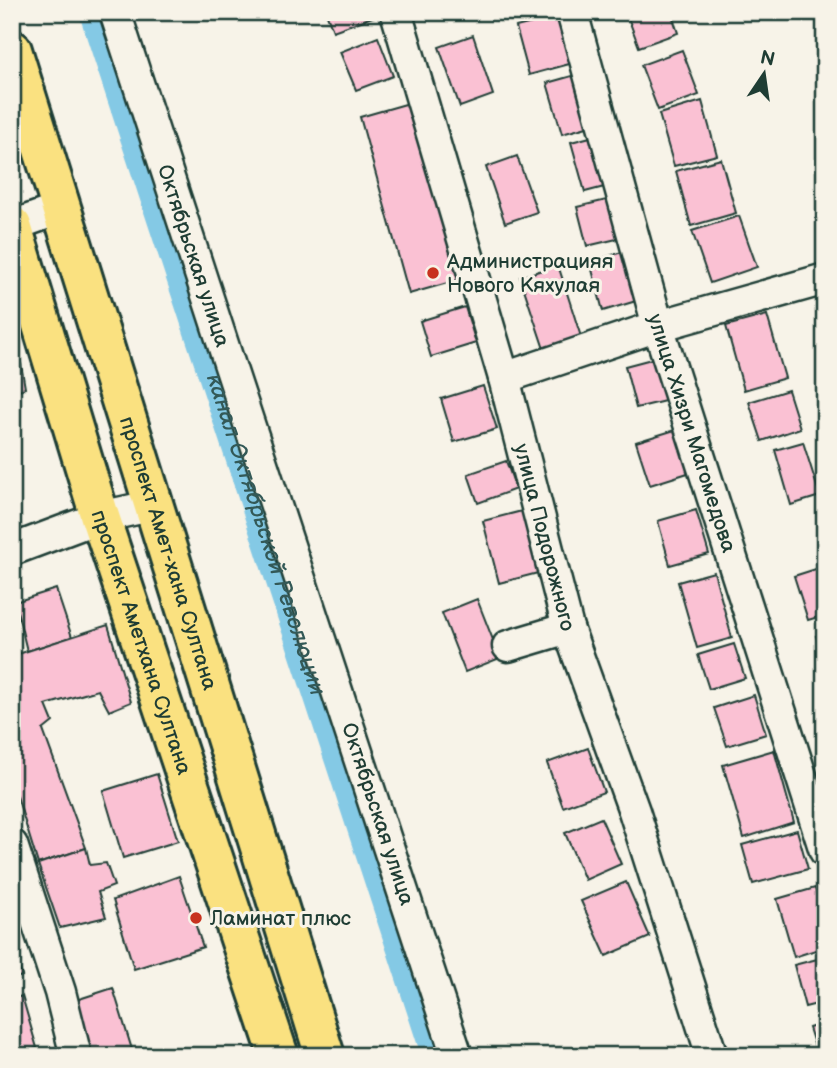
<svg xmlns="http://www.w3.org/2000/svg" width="837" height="1068" font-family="'Balsamiq Sans',sans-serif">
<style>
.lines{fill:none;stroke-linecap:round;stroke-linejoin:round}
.canal{stroke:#84c9e5;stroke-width:30}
.building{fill:#fac1d3;stroke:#1f3d34;stroke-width:2}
.street-casing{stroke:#1f3d34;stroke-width:35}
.primary-casing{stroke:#1f3d34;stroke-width:44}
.street{stroke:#f7f3e8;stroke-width:30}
.primary{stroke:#fae180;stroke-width:38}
.poi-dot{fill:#c8321e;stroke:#f7f3e8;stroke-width:2.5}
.labels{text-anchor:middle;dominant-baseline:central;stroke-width:6;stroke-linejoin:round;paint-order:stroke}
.street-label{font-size:21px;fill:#1f3d34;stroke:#f7f3e8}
.poi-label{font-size:21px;fill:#1f3d34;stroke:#f7f3e8;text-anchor:start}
.water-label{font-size:23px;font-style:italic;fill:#335957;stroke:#f7f3e8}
</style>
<rect width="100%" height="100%" fill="#f7f3e8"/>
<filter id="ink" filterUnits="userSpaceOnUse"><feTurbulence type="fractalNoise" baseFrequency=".0143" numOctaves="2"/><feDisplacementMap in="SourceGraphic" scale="14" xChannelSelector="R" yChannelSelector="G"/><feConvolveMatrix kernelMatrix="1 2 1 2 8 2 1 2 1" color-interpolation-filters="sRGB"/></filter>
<g filter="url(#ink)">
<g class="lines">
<path class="canal" id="s1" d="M94,12L437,1056"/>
</g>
<g class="building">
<polygon points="326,12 374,12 375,16 333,31"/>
<polygon points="626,12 671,12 678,33 639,47"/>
<polygon points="560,16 573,63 529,75 516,27"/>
<polygon points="473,35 493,95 460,107 439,47"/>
<polygon points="378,37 393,76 356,90 340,52"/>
<polygon points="682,50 699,95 658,110 641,65"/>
<polygon points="579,74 594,125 562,134 547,83"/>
<polygon points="702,101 717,155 674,166 659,114"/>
<polygon points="409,103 458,280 409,294 360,117"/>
<polygon points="598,135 612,185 585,192 571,142"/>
<polygon points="517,156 537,212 505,223 486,167"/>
<polygon points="721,159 736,213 691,226 676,171"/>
<polygon points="611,199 621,238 587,246 577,207"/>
<polygon points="739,216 757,267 710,283 692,231"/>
<polygon points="622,252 636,301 603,311 590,262"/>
<polygon points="558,265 582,340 545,352 520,277"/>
<polygon points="465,307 476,343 431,357 420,321"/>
<polygon points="767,315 785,378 744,390 726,326"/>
<polygon points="659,357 669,400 636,408 625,366"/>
<polygon points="21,364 25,388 12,392 12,367"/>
<polygon points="483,386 497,429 454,442 441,399"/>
<polygon points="788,390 800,428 762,441 749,402"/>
<polygon points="678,429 691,472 650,485 636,442"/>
<polygon points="803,442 820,496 791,505 775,450"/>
<polygon points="506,461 516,489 478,503 468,474"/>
<polygon points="696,510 709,554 670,565 658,521"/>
<polygon points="522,511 538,573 499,583 483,521"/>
<polygon points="825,566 825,615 808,620 794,576"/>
<polygon points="714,572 732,638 697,648 678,582"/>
<polygon points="56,589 72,637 27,651 15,602"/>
<polygon points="477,599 500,658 465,672 442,613"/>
<polygon points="108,625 131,702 109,711 98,690 46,705 53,722 43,730 86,848 38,864 12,780 12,656"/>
<polygon points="825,633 825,664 816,636"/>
<polygon points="734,644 745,678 709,689 698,655"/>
<polygon points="754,695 766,734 727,746 714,708"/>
<polygon points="588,748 604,792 563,807 547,763"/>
<polygon points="774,750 794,822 744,838 723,765"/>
<polygon points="157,774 178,841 123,858 103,791"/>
<polygon points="601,818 621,864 585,880 565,833"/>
<polygon points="797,830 808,869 753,884 742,845"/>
<polygon points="86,848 90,865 106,863 114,886 98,892 106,917 60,928 38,864"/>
<polygon points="179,876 203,947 134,969 113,900"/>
<polygon points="626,882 650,937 606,956 581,901"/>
<polygon points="815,888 825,921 825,947 794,957 777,899"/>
<polygon points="12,946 22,976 12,979"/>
<polygon points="825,957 825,1002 805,1007 794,965"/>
<polygon points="113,988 134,1056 90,1056 73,1001"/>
<polygon points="22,996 37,1048 12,1055 12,999"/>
<polygon points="825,1023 825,1056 818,1056 809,1028"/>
</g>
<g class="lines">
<g class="street-casing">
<g id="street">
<path id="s2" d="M115,12C226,361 345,707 457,1056"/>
<path id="s3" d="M396,12L504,378L568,628L634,811L712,1056"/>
<path id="s4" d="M572,12L658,326L825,851"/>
<polyline points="12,226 62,208"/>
<polyline points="504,378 658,326 825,279"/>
<polyline points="12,550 100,517 155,505"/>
<polyline points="508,646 568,628"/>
<polyline points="12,845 60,992 76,1056"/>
</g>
</g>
<g class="primary-casing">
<g id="primary">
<path id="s5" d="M12,50L325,1056"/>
<path id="s6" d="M12,226L100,517L279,1056"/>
</g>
</g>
<use href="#street" class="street"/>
<use href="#primary" class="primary"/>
</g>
</g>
<g class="poi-dot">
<circle cx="433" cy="273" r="7"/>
<circle cx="196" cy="918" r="7"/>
</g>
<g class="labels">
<g class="street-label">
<text stroke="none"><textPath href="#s2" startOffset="256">Октябрьская улица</textPath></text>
<text stroke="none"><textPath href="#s4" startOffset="438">улица Хизри Магомедова</textPath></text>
<text stroke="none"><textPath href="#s3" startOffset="546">улица Подорожного</textPath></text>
<text stroke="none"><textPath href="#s5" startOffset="527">проспект Амет-хана Султана</textPath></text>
<text stroke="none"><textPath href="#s6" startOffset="436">проспект Аметхана Султана</textPath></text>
<text stroke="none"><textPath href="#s2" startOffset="844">Октябрьская улица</textPath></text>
</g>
<g class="poi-label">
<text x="447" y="261">Администрацияя<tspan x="447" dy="24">Нового Кяхулая</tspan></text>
<text x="210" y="918">Ламинат плюс</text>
</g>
<g class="water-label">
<text stroke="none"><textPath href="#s1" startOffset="550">канал Октябрьской Революции</textPath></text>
</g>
</g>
<rect width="837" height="1068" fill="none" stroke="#f7f3e8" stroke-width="42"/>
<rect x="21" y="21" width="795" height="1026" fill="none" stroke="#1f3d34" stroke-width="2.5" filter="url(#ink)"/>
<g transform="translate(764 74) rotate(13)" stroke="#f7f3e8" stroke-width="5" paint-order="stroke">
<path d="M0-5L12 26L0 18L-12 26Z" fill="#1f3d34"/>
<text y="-10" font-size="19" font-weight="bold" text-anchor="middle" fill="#1f3d34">N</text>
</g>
</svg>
